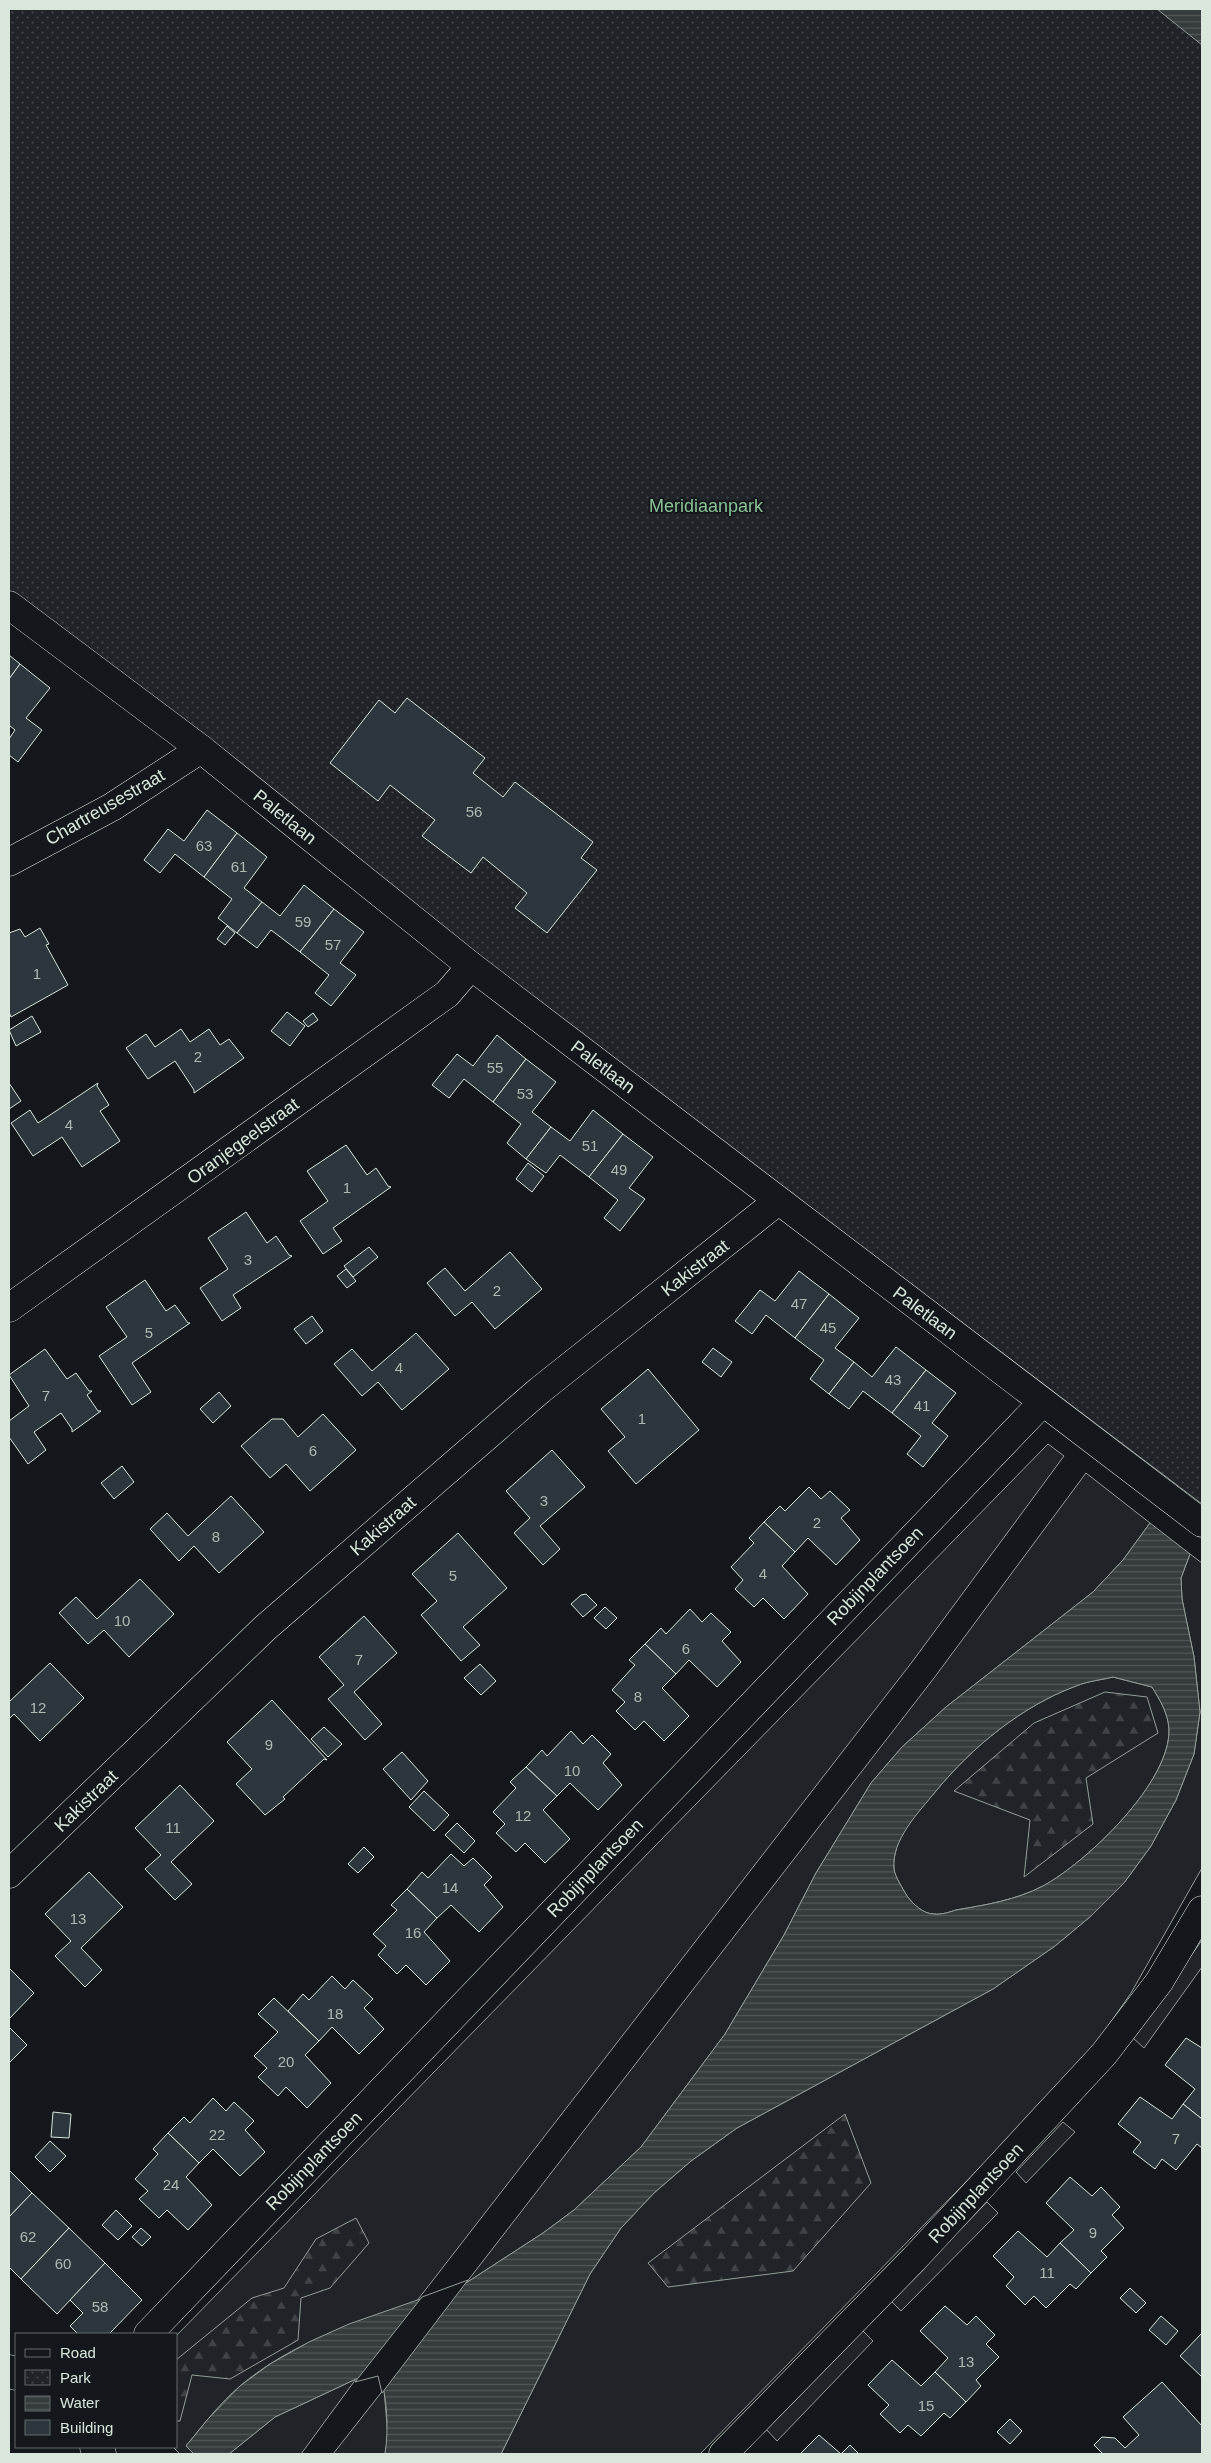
<svg xmlns="http://www.w3.org/2000/svg" width="1211" height="2463" font-family="Arial,sans-serif">
<style>
.green{fill:#202428;stroke:#939e99}
.forest{fill:url(#forest-firs);stroke:#939e99}
.park{fill:url(#park-dots);stroke:#939e99}
.water{fill:url(#water-rules);stroke:#939e99;fill-rule:evenodd}
.pier{fill:#14181c;stroke:#939e99}
.building{fill:#2c363c;stroke:#d8e6dc}
.lines{fill:none;stroke-linecap:round;stroke-linejoin:round}
.minor-casing{stroke:#d8e6dc;stroke-width:29}
.minor{stroke:#14181c;stroke-width:28}
.labels{text-anchor:middle;dominant-baseline:central;stroke-width:4;stroke-linejoin:round;paint-order:stroke}
.number-label{font-size:15px;fill:#adbab4}
.park-label{font-size:18px;fill:#8ac095;stroke:#14181c}
.street-label{font-size:18px;fill:#d8e6dc;stroke:#14181c}
</style>
<defs>
<pattern id="forest-firs" width="22" height="20" patternUnits="userSpaceOnUse" patternTransform="scale(1.25)"><rect width="22" height="20" fill="#202428"/><path d="M5 1l3.5 6h-7zM16 11l3.5 6h-7z" fill="#404447"/></pattern>
<pattern id="park-dots" width="8" height="8" patternUnits="userSpaceOnUse" patternTransform="scale(1.25)"><rect width="8" height="8" fill="#202428"/><path d="M2 2h.1M6 6h.1" fill="none" stroke="#404447" stroke-width="1.8" stroke-linecap="round"/></pattern>
<pattern id="water-rules" width="6" height="5" patternUnits="userSpaceOnUse" patternTransform="scale(1.25)"><rect width="6" height="5" fill="#363b3e"/><path d="M0 2.5h6" fill="none" stroke="#525759"/></pattern>
</defs>
<rect width="100%" height="100%" fill="#14181c"/>
<g class="green">
<path d="M1048,1444L1064,1456L912,1662L416,2302C355,2322 291,2343 240,2386C220,2403 203,2425 186,2446L194,2454H180L173,2447H176V2336Z"/>
<polygon points="1086,1473 1150,1523 1123,1560 1093,1592 946,1707 902,1747 871,1783 816,1873 784,1935 725,2034 641,2147 574,2210 543,2233 466,2283 934,1678"/>
<polygon points="1190,1554 1202,1563 1202,1868 1131,1993 1099,2039 1043,2103 700,2454 501,2454 590,2274 621,2228 654,2193 691,2161 737,2128 993,1989 1055,1946 1091,1916 1124,1883 1151,1846 1176,1800 1194,1754 1200,1712 1194,1657 1182,1599 1181,1578"/>
<path d="M1113,1677L1152,1687C1160,1700 1168,1713 1169,1729C1171,1782 1087,1862 1043,1886C1016,1900 986,1905 956,1910C950,1912 941,1915 934,1914C923,1914 913,1904 907,1896C903,1889 895,1877 894,1869C891,1840 918,1812 936,1791C972,1747 1022,1706 1076,1686C1088,1681 1101,1680 1113,1677Z"/>
<polygon points="1202,1940 1202,1967 1144,2048 1133,2038"/>
<polygon points="1063,2122 1075,2132 1026,2183 1016,2172"/>
<polygon points="987,2202 998,2213 901,2311 891,2301"/>
<polygon points="862,2330 873,2341 777,2441 766,2429"/>
<polygon points="356,2379 301,2454 229,2454 275,2417"/>
<polygon points="384,2389 388,2437 385,2454 333,2454"/>
</g>
<g class="forest">
<polygon points="1105,1692 1147,1697 1158,1733 1086,1778 1093,1824 1024,1877 1030,1820 954,1791 1034,1723"/>
<polygon points="845,2114 871,2183 793,2271 668,2287 648,2263"/>
<polygon points="356,2218 369,2243 330,2288 301,2298 298,2340 230,2379 192,2375 180,2421 176,2421 176,2360 252,2298 284,2288 316,2239"/>
</g>
<polygon class="park" points="9,9 1202,9 1202,1504 9,602"/>
<g class="water">
<polygon points="1157,9 1202,9 1202,45"/>
<path d="M1150,1523L1190,1554L1181,1578L1182,1599L1194,1657L1200,1712L1194,1754L1176,1800L1151,1846L1124,1883L1091,1916L1055,1946L993,1989L737,2128L691,2161L654,2193L621,2228L590,2274L501,2454H385C389,2427 387,2400 380,2373L356,2379L275,2417L229,2454H194L186,2446L208,2419L240,2386L270,2364L309,2342L349,2324L466,2283L543,2233L574,2210L641,2147L725,2034L784,1935L816,1873L871,1783L902,1747L946,1707L1093,1592L1123,1560ZM1113,1677L1152,1687C1160,1700 1168,1713 1169,1729C1171,1782 1087,1862 1043,1886C1016,1900 986,1905 956,1910C950,1912 941,1915 934,1914C923,1914 913,1904 907,1896C903,1889 895,1877 894,1869C891,1840 919,1812 936,1791C972,1747 1022,1706 1076,1686C1088,1681 1101,1680 1113,1677Z"/>
</g>
<polygon class="pier" points="468,2280 382,2393 378,2376 355,2382 422,2297"/>
<g class="building">
<polygon points="9,655 20,664 9,679"/>
<polygon points="20,664 50,688 26,718 42,730 18,762 9,755 9,739 15,730 9,725 9,679"/>
<polygon points="407,698 485,758 473,773 503,797 515,782 593,842 581,858 597,870 547,933 515,908 527,893 483,857 471,873 422,836 435,820 390,785 378,801 330,763 379,700 395,713"/>
<polygon points="207,810 237,833 204,877 175,854 160,873 144,860 168,829 184,841"/>
<polygon points="237,833 267,857 244,888 262,902 237,933 218,918 232,899 204,877"/>
<polygon points="304,885 334,909 300,952 271,930 257,948 237,933 262,902 280,916"/>
<polygon points="334,909 364,932 340,963 356,975 331,1006 315,993 329,975 300,952"/>
<polygon points="227,926 235,933 225,945 217,939"/>
<polygon points="40,928 49,944 46,945 68,985 11,1017 9,1012 9,933 20,929 25,937"/>
<polygon points="287,1012 305,1026 290,1046 271,1031"/>
<polygon points="313,1013 318,1020 308,1027 303,1021"/>
<polygon points="32,1016 41,1032 16,1046 9,1030"/>
<polygon points="181,1029 190,1042 209,1029 220,1045 229,1039 244,1058 194,1093 194,1090 175,1061 148,1079 126,1048 146,1034 155,1047"/>
<polygon points="497,1035 526,1059 493,1102 464,1079 449,1098 432,1085 457,1054 473,1066"/>
<polygon points="526,1059 556,1082 532,1112 551,1127 526,1159 507,1143 521,1124 493,1102"/>
<polygon points="9,1083 21,1101 9,1109"/>
<polygon points="98,1083 97,1086 109,1105 100,1111 120,1141 82,1167 62,1137 33,1156 11,1123 30,1110 38,1123"/>
<polygon points="593,1110 623,1134 589,1177 560,1155 546,1173 526,1159 551,1127 570,1141"/>
<polygon points="623,1134 653,1157 629,1188 645,1199 620,1231 604,1218 618,1200 589,1177"/>
<polygon points="346,1145 367,1175 376,1168 388,1186 391,1187 333,1228 342,1241 323,1254 300,1221 328,1201 307,1171"/>
<polygon points="528,1163 544,1176 532,1192 516,1179"/>
<polygon points="246,1212 267,1243 276,1236 289,1255 292,1256 233,1295 241,1308 222,1321 200,1288 228,1269 208,1238"/>
<polygon points="369,1247 378,1257 353,1277 344,1266"/>
<polygon points="510,1252 542,1289 495,1329 472,1302 455,1316 427,1283 445,1268 465,1291"/>
<polygon points="346,1269 356,1281 347,1288 337,1276"/>
<polygon points="799,1271 829,1294 795,1338 766,1315 752,1334 735,1321 760,1290 775,1301"/>
<polygon points="145,1280 166,1311 175,1305 188,1323 190,1323 132,1363 151,1392 132,1405 99,1356 127,1337 106,1307"/>
<polygon points="829,1294 859,1318 835,1348 854,1362 829,1394 810,1379 824,1360 795,1338"/>
<polygon points="312,1316 323,1331 306,1344 294,1329"/>
<polygon points="416,1333 449,1369 402,1410 378,1382 362,1396 334,1364 352,1349 372,1371"/>
<polygon points="896,1347 926,1370 892,1413 863,1391 849,1409 829,1394 854,1362 872,1377"/>
<polygon points="713,1348 732,1362 721,1377 702,1362"/>
<polygon points="45,1349 67,1379 76,1373 89,1391 92,1391 87,1395 98,1411 101,1411 72,1432 72,1429 61,1413 34,1432 46,1450 28,1464 9,1437 9,1421 29,1406 9,1375"/>
<polygon points="648,1369 699,1430 636,1484 608,1451 625,1437 601,1409"/>
<polygon points="926,1370 956,1393 932,1423 948,1436 923,1467 907,1454 921,1436 892,1413"/>
<polygon points="219,1392 231,1406 213,1423 200,1409"/>
<polygon points="323,1414 356,1450 310,1491 286,1464 270,1478 241,1446 272,1419 283,1419 298,1437"/>
<polygon points="552,1450 585,1487 540,1526 560,1549 543,1565 514,1533 530,1518 506,1491"/>
<polygon points="122,1466 134,1482 114,1499 101,1483"/>
<polygon points="809,1487 821,1499 830,1491 850,1510 841,1518 860,1540 836,1565 808,1538 795,1552 764,1522 780,1506 785,1511"/>
<polygon points="231,1496 264,1532 219,1573 194,1546 179,1561 150,1529 167,1513 188,1536"/>
<polygon points="764,1522 795,1552 782,1566 808,1594 784,1619 763,1598 754,1607 735,1589 743,1580 731,1567 754,1543 749,1538"/>
<polygon points="458,1533 507,1588 463,1627 480,1645 461,1661 421,1615 437,1601 412,1574"/>
<polygon points="140,1579 174,1614 129,1657 104,1630 88,1644 59,1613 76,1597 97,1619"/>
<polygon points="586,1594 597,1605 583,1617 571,1604 581,1595"/>
<polygon points="605,1607 617,1618 606,1629 594,1618"/>
<polygon points="690,1609 702,1622 711,1613 731,1632 722,1641 741,1662 717,1687 689,1660 676,1674 645,1644 661,1628 666,1634"/>
<polygon points="364,1616 397,1653 354,1692 382,1724 365,1740 328,1699 344,1685 319,1657"/>
<polygon points="645,1644 676,1674 662,1688 689,1716 664,1741 644,1721 635,1730 616,1711 625,1702 612,1690 635,1665 629,1660"/>
<polygon points="50,1663 84,1698 40,1741 14,1714 9,1719 9,1702"/>
<polygon points="480,1664 496,1681 481,1695 464,1678"/>
<polygon points="272,1700 327,1760 324,1759 283,1797 285,1799 265,1815 236,1784 252,1769 227,1742"/>
<polygon points="324,1727 342,1744 328,1757 311,1739"/>
<polygon points="571,1731 583,1744 592,1735 611,1754 603,1763 622,1785 598,1810 570,1783 557,1796 526,1767 542,1750 547,1756"/>
<polygon points="402,1752 428,1781 411,1800 383,1769"/>
<polygon points="526,1767 557,1796 543,1810 570,1839 545,1863 525,1843 516,1852 496,1833 505,1824 493,1812 516,1788 510,1782"/>
<polygon points="180,1785 214,1821 171,1862 192,1884 175,1900 145,1869 161,1855 135,1828"/>
<polygon points="424,1791 449,1815 434,1831 409,1807"/>
<polygon points="457,1823 475,1841 464,1853 445,1835"/>
<polygon points="364,1847 374,1857 358,1873 348,1864"/>
<polygon points="451,1854 464,1866 473,1858 492,1877 484,1885 503,1907 479,1932 451,1905 437,1918 407,1889 422,1872 428,1878"/>
<polygon points="89,1872 123,1907 81,1948 102,1970 85,1987 55,1956 71,1941 45,1914"/>
<polygon points="407,1889 437,1918 424,1932 450,1961 426,1985 406,1965 397,1974 378,1955 386,1946 373,1934 397,1910 391,1905"/>
<polygon points="9,1968 34,1993 9,2019"/>
<polygon points="332,1976 345,1989 353,1980 373,1999 364,2008 384,2029 359,2054 332,2027 319,2041 288,2011 303,1994 309,2000"/>
<polygon points="274,1998 319,2041 305,2055 331,2083 307,2108 286,2087 278,2096 258,2077 267,2068 254,2056 278,2032 258,2014"/>
<polygon points="9,2027 27,2045 9,2063"/>
<polygon points="1186,2038 1202,2048 1202,2119 1183,2104 1195,2089 1165,2065"/>
<polygon points="1140,2097 1172,2119 1183,2104 1202,2119 1202,2148 1197,2144 1176,2170 1162,2159 1155,2169 1133,2152 1141,2142 1118,2124"/>
<polygon points="213,2098 226,2111 234,2102 254,2121 245,2130 265,2152 240,2176 213,2149 199,2163 168,2133 184,2117 190,2123"/>
<polygon points="53,2112 71,2114 69,2138 51,2137"/>
<polygon points="168,2133 199,2163 186,2177 212,2205 188,2230 167,2210 159,2218 139,2199 148,2191 135,2179 158,2154 153,2149"/>
<polygon points="50,2141 66,2156 50,2172 35,2157"/>
<polygon points="9,2170 32,2193 9,2217"/>
<polygon points="1070,2177 1092,2196 1101,2187 1120,2207 1112,2215 1124,2228 1101,2251 1107,2257 1091,2273 1060,2243 1074,2230 1046,2203"/>
<polygon points="32,2193 69,2228 21,2279 9,2267 9,2217"/>
<polygon points="116,2210 132,2226 118,2240 102,2225"/>
<polygon points="69,2228 105,2263 57,2314 21,2279"/>
<polygon points="141,2228 151,2237 142,2246 132,2237"/>
<polygon points="1018,2231 1047,2257 1060,2243 1091,2273 1076,2289 1070,2284 1046,2308 1034,2296 1025,2305 1006,2286 1014,2277 993,2256"/>
<polygon points="105,2263 142,2300 109,2334 78,2334 70,2326 83,2313 70,2300"/>
<polygon points="1130,2288 1146,2303 1136,2313 1120,2298"/>
<polygon points="945,2306 967,2325 976,2316 995,2335 986,2344 999,2357 976,2380 981,2386 966,2402 935,2372 948,2358 920,2331"/>
<polygon points="1161,2316 1178,2331 1166,2345 1149,2330"/>
<polygon points="1202,2333 1202,2377 1180,2356"/>
<polygon points="892,2360 921,2386 935,2372 966,2402 950,2418 944,2413 921,2436 908,2425 900,2433 880,2414 889,2405 868,2385"/>
<polygon points="1162,2382 1202,2426 1202,2454 1103,2454 1094,2445 1102,2437 1115,2438 1125,2448 1139,2435 1123,2417"/>
<polygon points="1010,2419 1022,2431 1010,2444 997,2432"/>
<polygon points="819,2435 841,2454 850,2445 859,2454 800,2454"/>
</g>
<g class="lines">
<g class="minor-casing">
<g id="minor">
<polyline points="9,605 201,749 471,966 1202,1523"/>
<polyline points="9,862 112,807 201,749"/>
<polyline points="9,1308 447,994 471,966"/>
<polyline points="9,1874 265,1628 540,1390 778,1201"/>
<polyline points="148,2334 1042,1403"/>
<polyline points="9,2369 16,2376"/>
<polyline points="94,2447 102,2454"/>
<polyline points="723,2454 914,2259 1104,2054 1159,1982 1202,1910"/>
</g>
</g>
<use href="#minor" class="minor"/>
</g>
<g class="labels">
<g class="number-label">
<text x="474" y="811">56</text>
<text x="204" y="845">63</text>
<text x="239" y="866">61</text>
<text x="303" y="921">59</text>
<text x="333" y="944">57</text>
<text x="37" y="973">1</text>
<text x="198" y="1056">2</text>
<text x="495" y="1067">55</text>
<text x="525" y="1093">53</text>
<text x="69" y="1124">4</text>
<text x="590" y="1145">51</text>
<text x="619" y="1169">49</text>
<text x="347" y="1187">1</text>
<text x="248" y="1259">3</text>
<text x="497" y="1290">2</text>
<text x="799" y="1303">47</text>
<text x="828" y="1327">45</text>
<text x="149" y="1332">5</text>
<text x="399" y="1367">4</text>
<text x="893" y="1379">43</text>
<text x="46" y="1395">7</text>
<text x="922" y="1405">41</text>
<text x="642" y="1418">1</text>
<text x="313" y="1450">6</text>
<text x="544" y="1500">3</text>
<text x="817" y="1522">2</text>
<text x="216" y="1536">8</text>
<text x="763" y="1573">4</text>
<text x="453" y="1575">5</text>
<text x="122" y="1620">10</text>
<text x="686" y="1648">6</text>
<text x="359" y="1659">7</text>
<text x="638" y="1696">8</text>
<text x="38" y="1707">12</text>
<text x="269" y="1744">9</text>
<text x="572" y="1770">10</text>
<text x="523" y="1815">12</text>
<text x="173" y="1827">11</text>
<text x="450" y="1887">14</text>
<text x="78" y="1918">13</text>
<text x="413" y="1932">16</text>
<text x="335" y="2013">18</text>
<text x="286" y="2061">20</text>
<text x="217" y="2134">22</text>
<text x="1176" y="2138">7</text>
<text x="171" y="2184">24</text>
<text x="1093" y="2232">9</text>
<text x="28" y="2236">62</text>
<text x="63" y="2263">60</text>
<text x="1047" y="2272">11</text>
<text x="100" y="2306">58</text>
<text x="966" y="2361">13</text>
<text x="926" y="2405">15</text>
</g>
<g class="park-label">
<text x="706" y="506">Meridiaanpark</text>
</g>
<g class="street-label">
<text transform="translate(105 807) rotate(-30)">Chartreusestraat</text>
<text transform="translate(285 817) rotate(39)">Paletlaan</text>
<text transform="translate(603 1067) rotate(37)">Paletlaan</text>
<text transform="translate(243 1141) rotate(-36)">Oranjegeelstraat</text>
<text transform="translate(695 1268) rotate(-38)">Kakistraat</text>
<text transform="translate(925 1313) rotate(37)">Paletlaan</text>
<text transform="translate(383 1526) rotate(-41)">Kakistraat</text>
<text transform="translate(875 1576) rotate(-46)">Robijnplantsoen</text>
<text transform="translate(86 1801) rotate(-44)">Kakistraat</text>
<text transform="translate(595 1868) rotate(-46)">Robijnplantsoen</text>
<text transform="translate(314 2161) rotate(-46)">Robijnplantsoen</text>
<text transform="translate(976 2193) rotate(-47)">Robijnplantsoen</text>
</g>
</g>
<rect width="1211" height="2463" fill="none" stroke="#d8e6dc" stroke-width="20"/>
<rect x="15" y="2333" width="162" height="115" fill="#14181c" stroke="#626a69"/>
<rect x="25" y="2349" width="25" height="8" fill="#14181c" stroke="#626a69"/>
<text x="60" y="2358" font-size="15" fill="#d8e6dc">Road</text>
<rect x="25" y="2370" width="25" height="15" fill="url(#park-dots)" stroke="#626a69"/>
<text x="60" y="2383" font-size="15" fill="#d8e6dc">Park</text>
<rect x="25" y="2396" width="25" height="15" fill="url(#water-rules)" stroke="#626a69"/>
<text x="60" y="2408" font-size="15" fill="#d8e6dc">Water</text>
<rect x="25" y="2420" width="25" height="15" fill="#2c363c" stroke="#626a69"/>
<text x="60" y="2433" font-size="15" fill="#d8e6dc">Building</text>
</svg>
